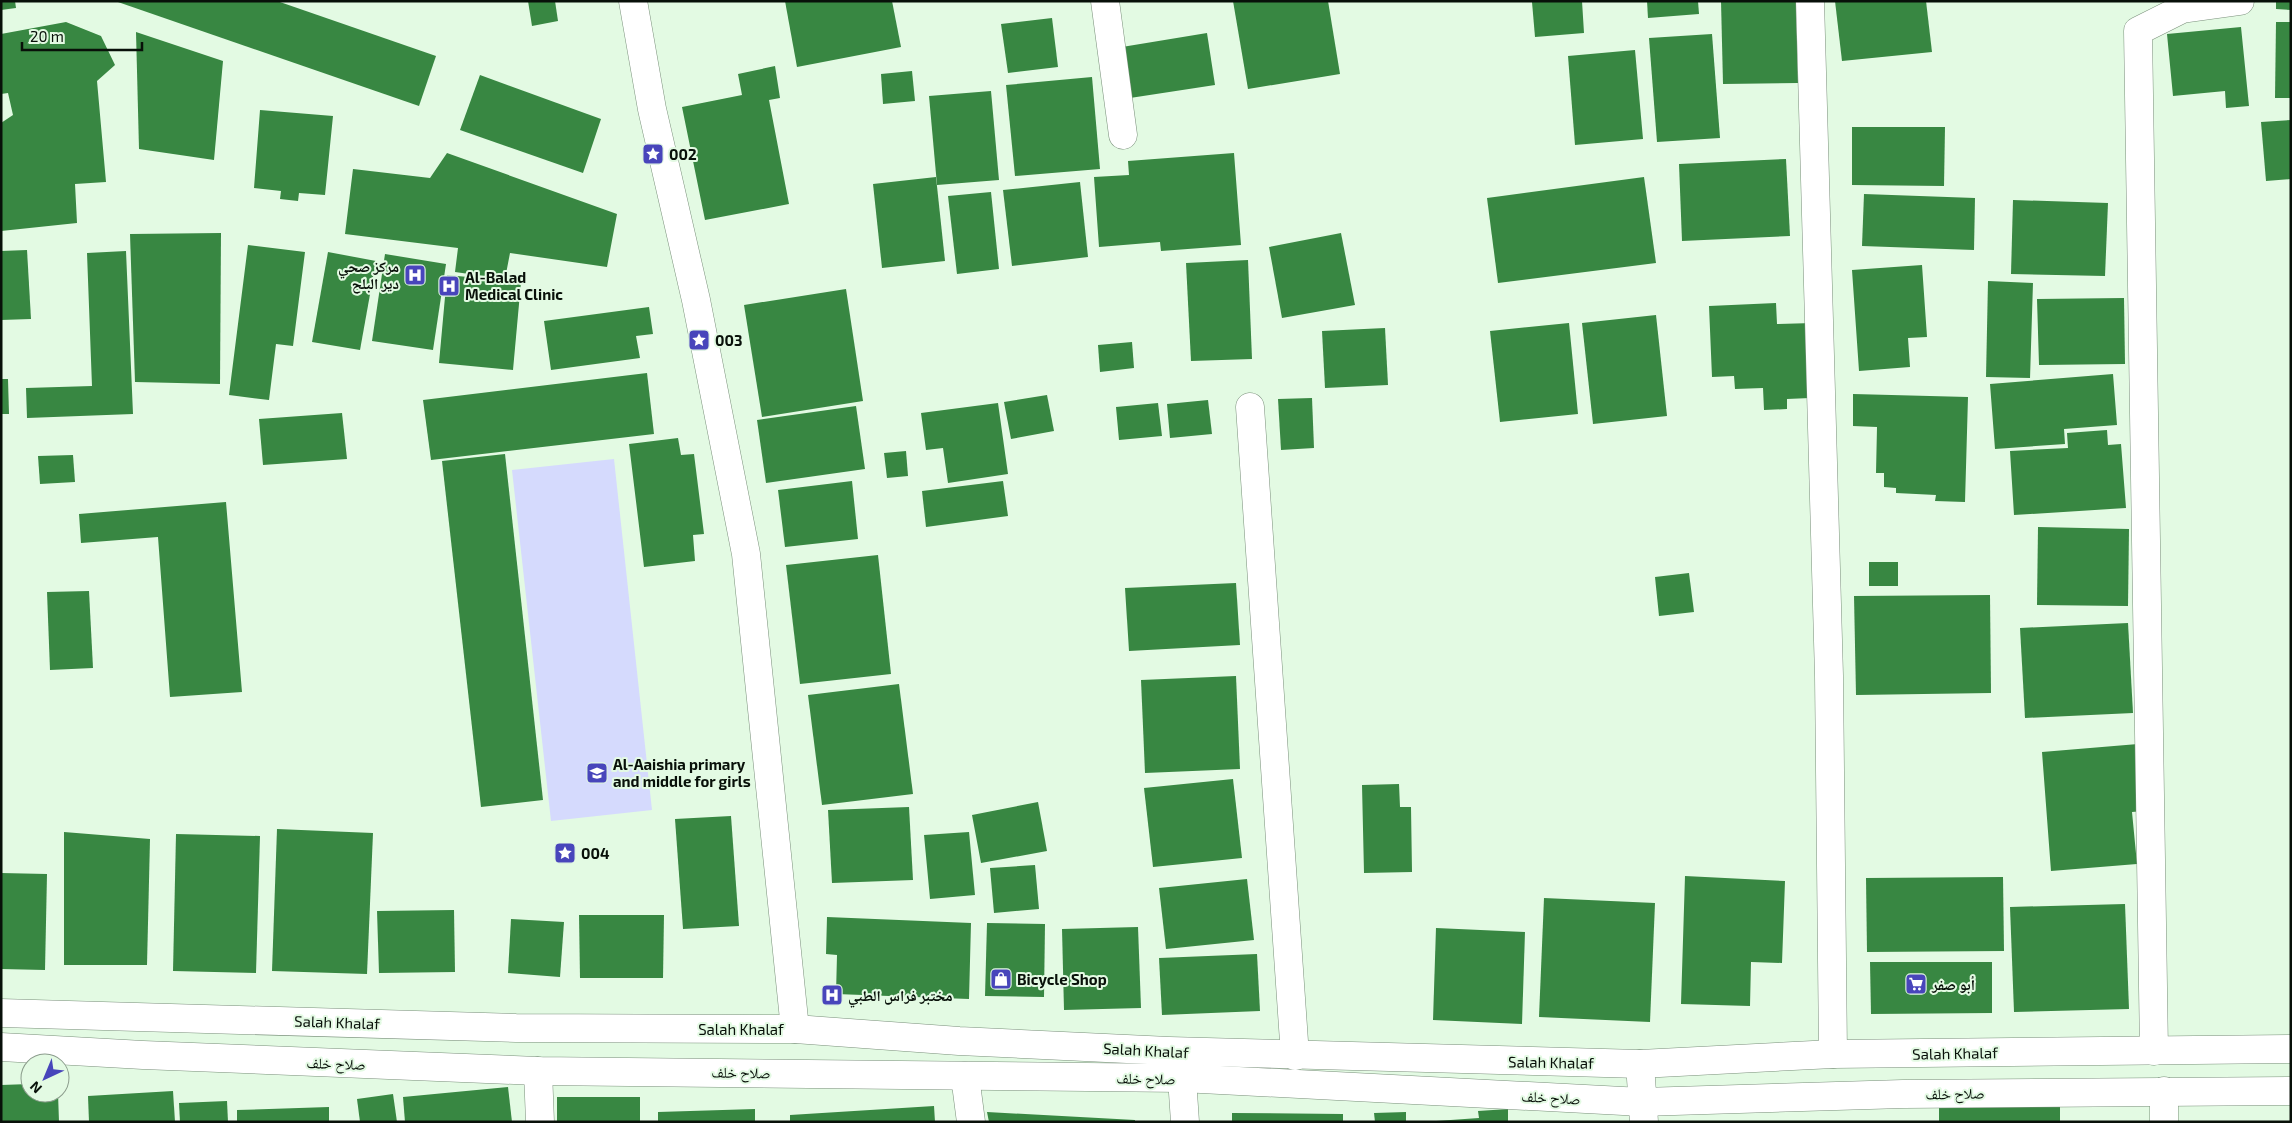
<svg xmlns="http://www.w3.org/2000/svg" width="2292" height="1123" font-family="'Exo 2','Noto Naskh Arabic',sans-serif">
<style>
.green{fill:#d5dafd}
.building{fill:#388742}
.lines{fill:none;stroke-linecap:round;stroke-linejoin:round}
.street-casing{stroke:#7a907b;stroke-width:29}
.secondary-casing{stroke:#7a907b;stroke-width:29}
.street{stroke:#fff;stroke-width:28}
.secondary{stroke:#fff;stroke-width:28}
.labels{text-anchor:middle;dominant-baseline:central;stroke-width:4;stroke-linejoin:round;paint-order:stroke}
.poi-label{font-size:15px;font-weight:bold;fill:#081009;stroke:#e3fae3;text-anchor:start}
.street-label{font-size:15px;fill:#081009;stroke:#e3fae3}
</style>
<rect width="100%" height="100%" fill="#e3fae3"/>
<polygon class="green" points="614,459 652,810 551,821 512,470"/>
<g class="building">
<polygon points="1,1 15,1 16,8 1,10"/>
<polygon points="115,1 277,1 436,56 419,106"/>
<polygon points="528,1 555,1 558,21 532,26"/>
<polygon points="785,1 892,1 901,47 797,67"/>
<polygon points="1233,1 1328,1 1340,74 1248,89"/>
<polygon points="1582,1 1584,33 1535,37 1532,2"/>
<polygon points="1647,1 1698,1 1699,14 1648,18"/>
<polygon points="1721,1 1796,1 1798,83 1723,84"/>
<polygon points="1835,1 1926,1 1932,52 1842,61"/>
<polygon points="2276,1 2291,1 2291,10 2276,9"/>
<polygon points="1052,18 1058,67 1008,73 1001,24"/>
<polygon points="66,22 101,36 115,65 97,81 106,182 75,184 77,223 1,231 1,123 13,115 8,93 1,94 1,34"/>
<polygon points="2276,22 2291,22 2291,98 2275,98"/>
<polygon points="2241,27 2249,106 2226,108 2225,91 2173,96 2167,34"/>
<polygon points="136,32 223,61 214,160 139,149"/>
<polygon points="1207,33 1215,85 1130,98 1122,47"/>
<polygon points="1712,34 1720,138 1657,142 1649,38"/>
<polygon points="1635,50 1643,139 1575,145 1568,56"/>
<polygon points="775,66 780,98 769,100 789,204 705,220 682,107 742,95 738,74"/>
<polygon points="912,71 915,101 883,104 881,74"/>
<polygon points="480,75 601,119 583,173 460,130"/>
<polygon points="1092,77 1100,169 1015,176 1006,85"/>
<polygon points="991,91 999,180 937,185 929,96"/>
<polygon points="260,110 333,116 325,195 299,193 298,201 280,199 281,191 254,188"/>
<polygon points="2291,120 2291,179 2266,181 2261,122"/>
<polygon points="1852,127 1945,127 1944,186 1852,185"/>
<polygon points="447,153 617,214 607,267 510,253 505,279 455,272 458,248 345,234 353,169 430,178"/>
<polygon points="1234,153 1241,245 1161,251 1160,242 1099,247 1094,177 1129,175 1128,161"/>
<polygon points="1786,159 1790,236 1682,241 1679,164"/>
<polygon points="936,177 945,261 882,268 873,184"/>
<polygon points="1644,177 1656,263 1498,283 1487,198"/>
<polygon points="1080,182 1088,257 1012,266 1003,190"/>
<polygon points="991,192 999,269 957,274 948,196"/>
<polygon points="1864,194 1975,198 1974,250 1862,246"/>
<polygon points="2013,200 2108,203 2105,276 2011,274"/>
<polygon points="221,233 220,384 135,382 130,234"/>
<polygon points="1341,233 1355,305 1282,318 1269,247"/>
<polygon points="248,245 305,252 293,346 276,344 269,400 229,395"/>
<polygon points="27,250 31,319 1,320 1,251"/>
<polygon points="126,251 133,414 27,418 26,388 92,386 87,253"/>
<polygon points="328,252 376,261 360,350 312,342"/>
<polygon points="385,254 446,264 433,350 372,341"/>
<polygon points="1248,260 1252,359 1191,361 1186,263"/>
<polygon points="1922,265 1927,337 1908,338 1910,367 1859,371 1852,270"/>
<polygon points="447,275 521,282 513,370 439,363"/>
<polygon points="1988,281 2033,283 2030,378 1986,377"/>
<polygon points="846,289 863,401 762,417 744,305"/>
<polygon points="2124,298 2125,364 2039,365 2037,299"/>
<polygon points="1776,303 1777,324 1813,323 1810,398 1787,399 1787,409 1764,410 1763,388 1735,389 1734,376 1712,377 1709,306"/>
<polygon points="649,307 653,334 636,336 640,358 551,370 544,321"/>
<polygon points="1656,315 1667,416 1593,424 1582,323"/>
<polygon points="1569,323 1578,414 1500,422 1490,331"/>
<polygon points="1385,328 1388,385 1325,388 1322,331"/>
<polygon points="1132,342 1134,368 1100,372 1098,345"/>
<polygon points="647,373 654,434 431,460 423,400"/>
<polygon points="2113,374 2117,425 2064,429 2065,444 1995,449 1990,384"/>
<polygon points="1,379 8,379 9,414 1,414"/>
<polygon points="1853,394 1968,397 1965,502 1935,501 1936,495 1896,493 1896,488 1884,487 1884,473 1876,473 1877,427 1853,426"/>
<polygon points="1047,395 1054,431 1011,439 1004,402"/>
<polygon points="1312,398 1314,448 1281,450 1278,399"/>
<polygon points="1208,400 1212,434 1170,438 1167,404"/>
<polygon points="998,403 1008,474 948,483 943,448 926,450 921,413"/>
<polygon points="1158,403 1162,436 1119,440 1116,407"/>
<polygon points="856,406 865,469 766,483 757,420"/>
<polygon points="342,413 347,459 263,465 259,419"/>
<polygon points="2107,430 2108,445 2121,444 2126,508 2014,515 2010,451 2068,448 2067,433"/>
<polygon points="678,438 681,455 694,454 704,534 693,535 695,561 644,567 629,444"/>
<polygon points="906,451 908,476 887,478 884,453"/>
<polygon points="505,454 543,800 481,807 442,461"/>
<polygon points="73,455 75,482 40,484 38,456"/>
<polygon points="852,481 858,539 785,547 778,490"/>
<polygon points="1003,481 1008,516 926,527 922,491"/>
<polygon points="226,502 242,692 170,697 158,537 81,543 79,514"/>
<polygon points="2038,527 2129,529 2128,606 2037,605"/>
<polygon points="878,555 891,674 800,684 786,565"/>
<rect x="1869" y="562" width="29" height="24"/>
<polygon points="1689,573 1694,612 1659,616 1655,577"/>
<polygon points="1236,583 1240,645 1129,651 1125,588"/>
<polygon points="89,591 93,668 50,670 47,592"/>
<polygon points="1990,595 1991,693 1856,695 1854,596"/>
<polygon points="2128,623 2133,713 2025,718 2020,628"/>
<polygon points="1236,676 1240,769 1145,773 1141,680"/>
<polygon points="899,684 913,794 822,805 808,695"/>
<polygon points="2138,744 2144,811 2132,812 2137,864 2051,871 2042,752"/>
<polygon points="1233,779 1242,858 1153,867 1144,788"/>
<polygon points="1399,784 1400,807 1411,807 1412,872 1364,873 1362,785"/>
<polygon points="1038,802 1047,851 981,863 972,815"/>
<polygon points="909,807 913,880 832,883 828,810"/>
<polygon points="731,816 739,926 683,929 675,819"/>
<polygon points="277,829 373,833 367,974 272,971"/>
<polygon points="64,832 150,839 147,965 64,965"/>
<polygon points="969,832 975,895 930,899 924,835"/>
<polygon points="176,834 260,836 256,973 173,971"/>
<polygon points="1035,865 1039,909 994,913 990,868"/>
<polygon points="1,873 47,874 45,970 1,969"/>
<polygon points="1685,876 1785,881 1782,963 1751,962 1750,1006 1681,1004"/>
<polygon points="2003,877 2004,951 1867,952 1866,878"/>
<polygon points="1247,879 1254,940 1166,949 1159,888"/>
<polygon points="1544,898 1655,903 1650,1022 1539,1017"/>
<polygon points="2125,904 2129,1009 2014,1012 2010,907"/>
<polygon points="454,910 455,972 379,973 377,911"/>
<polygon points="579,915 664,915 663,978 580,978"/>
<polygon points="827,917 971,923 969,999 836,994 837,955 826,954"/>
<polygon points="511,919 564,922 560,977 508,973"/>
<polygon points="987,923 1045,924 1044,997 985,996"/>
<polygon points="1138,927 1141,1008 1064,1010 1062,929"/>
<polygon points="1436,928 1525,932 1522,1024 1433,1020"/>
<polygon points="1257,954 1260,1011 1162,1015 1159,958"/>
<polygon points="1870,962 1992,962 1992,1013 1871,1014"/>
<polygon points="30,1084 30,1093 58,1093 59,1122 1,1122 1,1085"/>
<polygon points="508,1087 512,1122 405,1122 403,1097"/>
<polygon points="173,1091 175,1122 89,1122 88,1096"/>
<polygon points="393,1094 397,1122 360,1122 357,1099"/>
<rect x="557" y="1097" width="83" height="25"/>
<polygon points="227,1101 228,1122 180,1122 179,1103"/>
<polygon points="1939,1104 2060,1105 2060,1122 1939,1122"/>
<polygon points="934,1106 935,1122 790,1122 790,1115"/>
<polygon points="329,1107 329,1122 237,1122 237,1110"/>
<polygon points="755,1109 755,1122 658,1122 658,1112"/>
<polygon points="1508,1109 1508,1122 1422,1122 1479,1118 1478,1111"/>
<polygon points="987,1112 1135,1120 1135,1122 989,1122"/>
<polygon points="1406,1112 1406,1122 1375,1122 1374,1113"/>
<polygon points="1232,1113 1343,1114 1343,1122 1232,1122"/>
</g>
<g class="lines">
<g class="street-casing">
<g id="street">
<polyline points="633,1 652,109 696,300 746,554 795,1029"/>
<polyline points="1105,1 1123,135"/>
<polyline points="1810,1 1829,676 1833,1054"/>
<polyline points="1250,407 1295,1056"/>
<polyline points="2154,1051 2138,31 2182,9 2240,1"/>
<polyline points="1640,1064 1644,1122"/>
<polyline points="538,1071 540,1122"/>
<polyline points="965,1076 971,1122"/>
<polyline points="1182,1078 1185,1122"/>
<polyline points="2164,1091 2164,1122"/>
</g>
</g>
<g class="secondary-casing">
<g id="secondary">
<polyline points="1,1013 516,1028 795,1029 959,1041 1169,1051 1640,1064 1833,1054 2291,1049"/>
<polyline points="1,1047 143,1055 538,1071 1182,1078 1642,1102 1903,1094 2291,1091"/>
</g>
</g>
<use href="#street" class="street"/>
<use href="#secondary" class="secondary"/>
</g>
<defs>
<g id="sight-square" transform="scale(1.125)"><rect x="-9" y="-9" width="18" height="18" rx="4" fill="#4845bb" stroke="#e3fae3"/><path d="M0-6L1.8-2.2L6-1.7L2.9 1.2L3.7 5.4L0 3.3L-3.7 5.4L-2.9 1.2L-6-1.7L-1.8-2.2Z" fill="#fff"/></g>
<g id="hospital-square" transform="scale(1.125)"><rect x="-9" y="-9" width="18" height="18" rx="4" fill="#4845bb" stroke="#e3fae3"/><path d="M-5-5h3v3.5h4V-5h3V5h-3V1.5h-4V5h-3Z" fill="#fff"/></g>
<g id="school-square" transform="scale(1.125)"><rect x="-9" y="-9" width="18" height="18" rx="4" fill="#4845bb" stroke="#e3fae3"/><path d="M0-5L7-2L0 1L-7-2ZM-4 1L0 2.5L4 1V4Q0 6-4 4Z" fill="#fff"/></g>
<g id="shop-square" transform="scale(1.125)"><rect x="-9" y="-9" width="18" height="18" rx="4" fill="#4845bb" stroke="#e3fae3"/><path d="M-5-2.5h2.3a2.7 3.5 0 0 1 5.4 0H5L5.5 6h-11ZM-1.5-2.5h3a1.5 2.3 0 0 0-3 0Z" fill="#fff"/></g>
<g id="supermarket-square" transform="scale(1.125)"><rect x="-9" y="-9" width="18" height="18" rx="4" fill="#4845bb" stroke="#e3fae3"/><path d="M-6-5.5h2.5l.6 2H6L4.5 2H-2.5L-4.4-4H-6ZM-1.5 3.2a1.3 1.3 0 1 0 .1 0ZM3 3.2a1.3 1.3 0 1 0 .1 0Z" fill="#fff"/></g>
</defs>
<g fill-rule="evenodd">
<use href="#sight-square" x="653" y="154"/>
<use href="#hospital-square" x="415" y="275"/>
<use href="#hospital-square" x="449" y="286"/>
<use href="#sight-square" x="699" y="340"/>
<use href="#school-square" x="597" y="773"/>
<use href="#sight-square" x="565" y="853"/>
<use href="#shop-square" x="1001" y="979"/>
<use href="#supermarket-square" x="1916" y="984"/>
<use href="#hospital-square" x="832" y="995"/>
</g>
<g class="labels">
<g class="poi-label">
<text x="669" y="154">002</text>
<text x="399" y="266" text-anchor="end">مركز صحي<tspan x="399" dy="17">دير البلح</tspan></text>
<text x="465" y="277">Al-Balad<tspan x="465" dy="17">Medical Clinic</tspan></text>
<text x="715" y="340">003</text>
<text x="613" y="764">Al-Aaishia primary<tspan x="613" dy="17">and middle for girls</tspan></text>
<text x="581" y="853">004</text>
<text x="1017" y="979">Bicycle Shop</text>
<text x="1932" y="984">أبو صفر</text>
<text x="848" y="995">مختبر فراس الطبي</text>
</g>
<g class="street-label">
<text transform="translate(337 1022) rotate(2)">Salah Khalaf</text>
<text x="741" y="1029">Salah Khalaf</text>
<text transform="translate(1146 1050) rotate(3)">Salah Khalaf</text>
<text transform="translate(1955 1053) rotate(-1)">Salah Khalaf</text>
<text transform="translate(1551 1062) rotate(1)">Salah Khalaf</text>
<text transform="translate(336 1063) rotate(2)">صلاح خلف</text>
<text transform="translate(741 1072) rotate(1)">صلاح خلف</text>
<text transform="translate(1146 1078) rotate(1)">صلاح خلف</text>
<text transform="translate(1955 1093) rotate(-1)">صلاح خلف</text>
<text transform="translate(1551 1097) rotate(3)">صلاح خلف</text>
</g>
</g>
<rect width="2292" height="1123" fill="none" stroke="#081009" stroke-width="5"/>
<g transform="translate(45 1078) rotate(224)"><circle r="24" fill="#e3fae3" stroke="#8b9c8c"/>
<path d="M0-4L9 19L0 12L-9 19Z" fill="#4845bb"/>
<text y="-8" font-size="14" font-weight="bold" text-anchor="middle" fill="#081009">N</text>
</g>
<path d="M22 42v8h120v-8" fill="none" stroke="#081009" stroke-width="2.5"/>
<text x="30" y="42" font-size="15" fill="#081009" stroke="#e3fae3" stroke-width="4" paint-order="stroke">20 m</text>
</svg>
